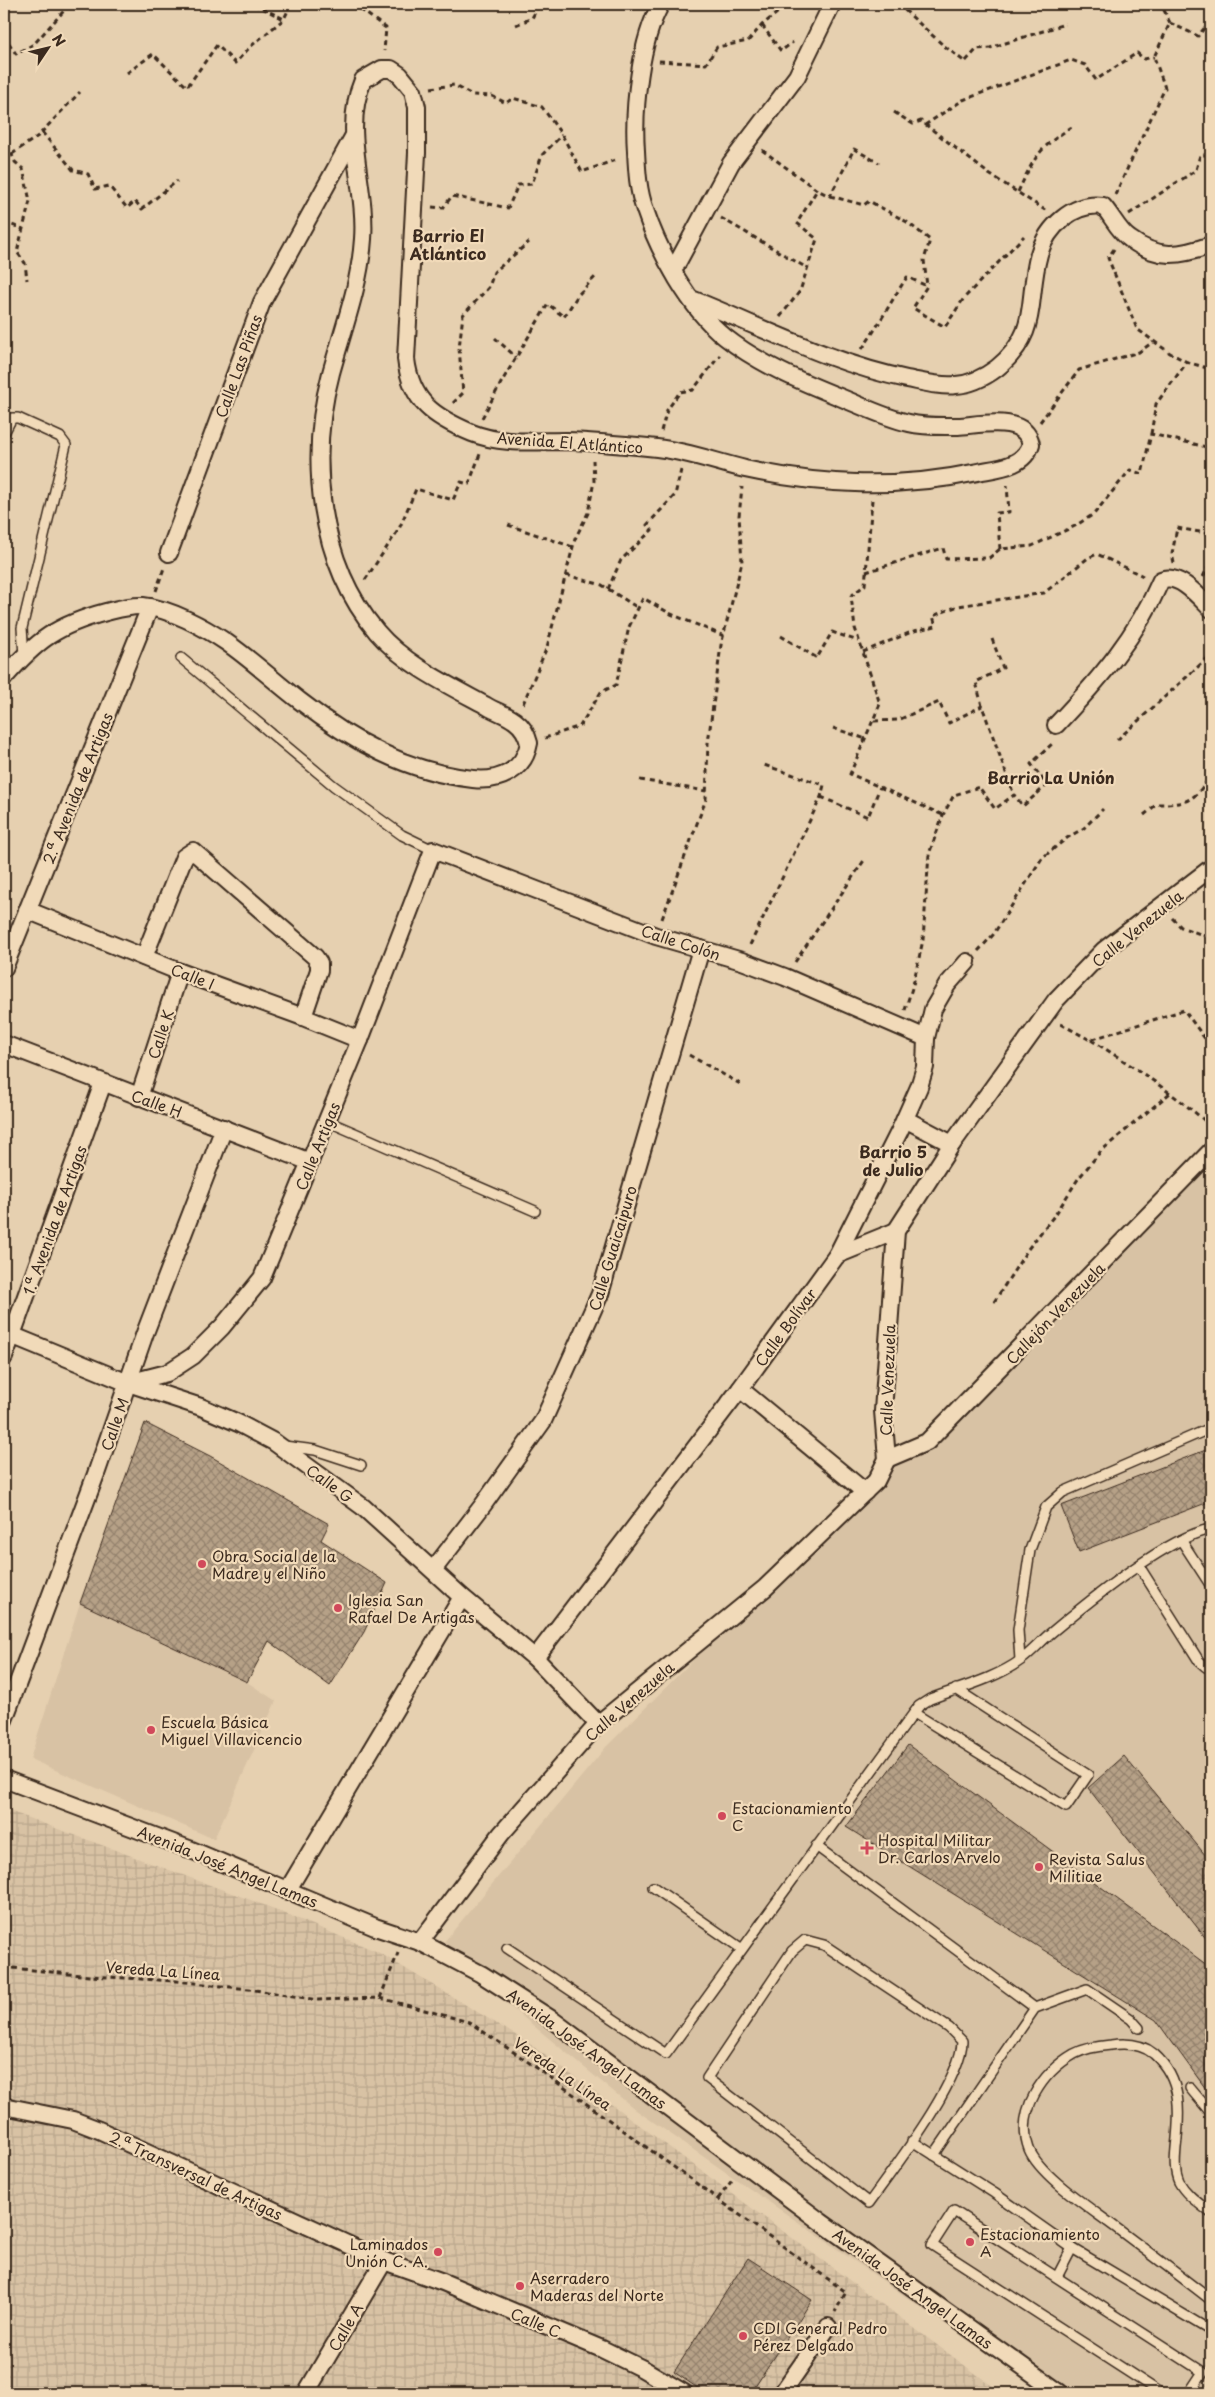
<svg xmlns="http://www.w3.org/2000/svg" width="1215" height="2397" font-family="'Playpen Sans',sans-serif">
<style>
.built{fill:#d8c2a4}
.industrial{fill:url(#industrial-grid)}
.building{fill:url(#building-cross-hatch);stroke:#3b2a1e}
.lines{fill:none;stroke-linecap:round;stroke-linejoin:round}
.service-casing{stroke:#3b2a1e;stroke-width:12}
.minor-casing{stroke:#3b2a1e;stroke-width:20}
.path{stroke:#3b2a1e;stroke-width:3;stroke-dasharray:5 4;stroke-linecap:butt}
.service{stroke:#f1dab9;stroke-width:9}
.minor{stroke:#f1dab9;stroke-width:16}
.poi-dot{fill:#d1495b;stroke:#f1dab9;stroke-width:2}
.labels{text-anchor:middle;dominant-baseline:central;stroke-width:4.5;stroke-linejoin:round;paint-order:stroke}
.street-label{font-size:15px;fill:#3b2a1e;stroke:#f1dab9}
.poi-label{font-size:15px;fill:#3b2a1e;stroke:#f1dab9;text-anchor:start}
.neighbourhood-label{font-size:16px;font-weight:bold;fill:#3b2a1e;stroke:#f1dab9}
</style>
<defs>
<pattern id="industrial-grid" width="8" height="8" patternUnits="userSpaceOnUse" patternTransform="scale(1.25)"><rect width="8" height="8" fill="#d8c2a4"/><path d="M0 4h8M4 0v8" fill="none" stroke="#baa78d"/></pattern>
<pattern id="building-cross-hatch" width="8" height="8" patternUnits="userSpaceOnUse" patternTransform="scale(1.25)"><rect width="8" height="8" fill="#b6a187"/><path d="M0 0l8 8M0 8l8-8" fill="none" stroke="#95836e"/></pattern>
</defs>
<rect width="100%" height="100%" fill="#e6d0b0"/>
<filter id="ink" filterUnits="userSpaceOnUse"><feTurbulence type="fractalNoise" baseFrequency=".02" numOctaves="2"/><feDisplacementMap in="SourceGraphic" scale="10" xChannelSelector="R" yChannelSelector="G"/><feConvolveMatrix kernelMatrix="1 2 1 2 8 2 1 2 1" color-interpolation-filters="sRGB"/></filter>
<g filter="url(#ink)">
<g class="built">
<polygon points="1211,1145 1211,2393 1045,2393 636,2110 439,1948 606,1747"/>
<polygon points="80,1603 247,1682 276,1701 214,1839 30,1759"/>
</g>
<polygon class="industrial" points="4,1809 272,1908 378,1952 527,2042 1002,2393 4,2393"/>
<g class="building">
<polygon points="145,1423 210,1456 329,1524 321,1540 387,1583 364,1632 330,1686 269,1641 247,1682 80,1603"/>
<polygon points="1211,1448 1211,1501 1079,1552 1061,1506"/>
<polygon points="908,1745 1211,1968 1211,2096 1156,2020 846,1827"/>
<polygon points="1124,1756 1211,1862 1211,1945 1088,1788"/>
<polygon points="748,2258 812,2300 751,2393 705,2393 674,2372"/>
</g>
<g class="lines">
<g class="service-casing">
<g id="service">
<polyline points="4,433 12,418 18,418 60,437 66,445 22,628 24,655"/>
<polyline points="181,658 334,786 402,835 433,850"/>
<polyline points="327,1121 535,1211"/>
<polyline points="284,1446 315,1450 361,1465"/>
<polyline points="1181,1540 1211,1586"/>
<polyline points="1139,1566 1199,1661 1206,1667 1211,1665"/>
<polyline points="1020,1660 1018,1630 1030,1550 1046,1507 1063,1492 1211,1428"/>
<polyline points="914,1713 1066,1807 1088,1775 956,1689"/>
<polyline points="816,1846 1035,2008"/>
<polyline points="653,1887 742,1949"/>
<path d="M805,1940L824,1945L949,2028L962,2041C962,2080 894,2168 869,2203L707,2078L792,1951Z"/>
<path d="M507,1948L666,2054L919,1706L930,1699C959,1688 995,1679 1021,1660C1032,1652 1041,1641 1052,1632C1088,1602 1167,1537 1211,1529"/>
<polyline points="1190,2088 1211,2113"/>
<polyline points="912,2141 994,2193 1072,2248 1211,2331"/>
<polyline points="934,2155 1035,2008 1087,1989 1131,2019 1139,2028"/>
<path d="M1211,2213C1200,2204 1186,2195 1179,2182C1174,2171 1175,2160 1176,2148C1180,2113 1183,2080 1154,2054C1142,2044 1125,2043 1111,2045C1099,2046 1085,2048 1074,2054C1043,2072 1015,2111 1029,2149C1040,2176 1090,2208 1115,2227C1147,2251 1179,2275 1211,2300"/>
<polyline points="1057,2277 1072,2248"/>
<polyline points="1161,2393 932,2245 954,2211 1203,2372 1189,2393"/>
</g>
</g>
<g class="minor-casing">
<g id="minor">
<polyline points="673,271 731,163 797,76 832,4"/>
<path d="M694,300C764,328 833,364 907,379C923,382 940,387 956,385C972,384 985,377 997,368C1041,332 1026,301 1039,254C1047,227 1073,202 1103,206C1112,216 1119,232 1130,239C1158,260 1180,256 1211,245"/>
<polyline points="169,553 262,302 353,137"/>
<path d="M4,678C37,640 57,625 106,612C118,609 131,605 143,606C171,609 204,627 226,642C252,660 275,682 300,701C351,741 407,772 473,779C499,782 524,771 529,743C527,735 522,726 515,721C506,714 494,711 485,705C448,685 404,664 377,632C318,562 308,458 331,373C343,329 360,285 363,239C367,185 341,132 363,80L382,69H391L400,75L413,91L417,107V153L406,359C411,402 434,417 472,433C501,445 536,441 566,441C596,442 627,445 657,448C686,451 716,462 745,469C824,486 898,489 978,472C998,468 1024,467 1031,444C1025,414 980,425 958,426C942,426 925,427 909,423C886,418 864,407 842,398C802,382 759,364 725,337C690,309 659,252 645,210C638,191 637,171 636,151C633,109 640,40 661,4"/>
<path d="M1056,725C1098,681 1137,636 1161,580C1179,572 1200,598 1211,609"/>
<polyline points="27,910 180,972 303,1017 360,1040"/>
<polyline points="144,957 184,857 193,851 315,957 319,963 319,970 303,1017"/>
<polyline points="4,968 150,607"/>
<polyline points="4,1044 310,1162"/>
<polyline points="139,1097 180,972"/>
<polyline points="905,1119 952,1144"/>
<polyline points="837,1255 896,1231"/>
<polyline points="4,1332 128,1383 201,1407 238,1423 274,1442 363,1507 462,1597 535,1658 598,1724"/>
<polyline points="4,1357 103,1083"/>
<polyline points="128,1383 167,1373 193,1356 222,1327 262,1278 360,1040 433,850 656,936 742,961 785,977 926,1038"/>
<polyline points="740,1389 865,1492"/>
<polyline points="887,1459 927,1442 1211,1151"/>
<polyline points="433,1570 483,1505 543,1421 600,1294 701,949"/>
<polyline points="535,1658 740,1389 837,1255 899,1132 919,1087 925,1067 926,1038 933,1009 947,985 967,962"/>
<polyline points="4,1720 96,1474 145,1333 224,1128"/>
<polyline points="4,1779 189,1849 375,1927 420,1942 481,1974 551,2019 821,2222 1060,2393"/>
<polyline points="287,1891 462,1597"/>
<polyline points="420,1942 501,1834 598,1724 765,1588 876,1481 887,1459 883,1411 896,1231 952,1144 1056,1000 1104,950 1211,868"/>
<polyline points="4,2106 73,2120 99,2130 384,2261 443,2282 602,2349 643,2369 684,2393"/>
<polyline points="306,2393 384,2261"/>
<polyline points="782,2393 828,2327"/>
</g>
</g>
<g class="path">
<polyline points="152,4 156,6"/>
<polyline points="254,4 284,19"/>
<polyline points="324,4 326,4"/>
<polyline points="353,4 386,28 384,51"/>
<polyline points="898,4 943,45 965,62 977,49 990,48 1065,24"/>
<polyline points="463,6 467,4"/>
<polyline points="1170,23 1198,36 1211,20"/>
<polyline points="516,25 532,18 538,7 543,4"/>
<polyline points="762,25 781,51 793,42"/>
<polyline points="4,38 5,37 16,54 34,44 70,4"/>
<polyline points="659,61 706,64 717,47 748,41 762,25 782,9 784,4"/>
<polyline points="127,73 153,54 187,87 217,45 235,63 250,47 284,19 291,4"/>
<polyline points="431,88 454,85 472,95 492,96 506,103 513,98 542,107 562,135 582,172 618,159"/>
<polyline points="894,112 913,124 921,121 989,174 1045,210"/>
<polyline points="925,125 963,100 1071,60 1085,65 1096,80 1137,53 1144,59 1154,57"/>
<polyline points="42,132 73,170 88,174 95,189 109,186 127,208 135,201 142,209 177,181"/>
<polyline points="4,136 15,162 23,169 30,201 17,252 25,263 27,280"/>
<polyline points="762,150 817,190 830,196 854,149 879,163"/>
<polyline points="12,154 38,136 80,92"/>
<path d="M1018,192C1035,155 1040,147 1075,125"/>
<polyline points="1115,195 1165,88 1154,57 1170,23 1164,10 1165,4"/>
<polyline points="830,196 864,205 869,201 907,222 930,240 924,260 927,286"/>
<polyline points="432,207 443,208 452,196 508,208 518,185 532,184 542,155 562,135"/>
<polyline points="1129,214 1196,170 1200,155 1211,155"/>
<polyline points="721,218 807,268"/>
<polyline points="4,222 23,229"/>
<polyline points="1114,249 1108,258 1137,329 1170,353 1187,362"/>
<polyline points="780,317 800,291 817,239 797,223 817,190"/>
<polyline points="495,338 516,357"/>
<path d="M862,349C879,325 891,301 907,277L927,286L913,308L945,327L964,298L1024,236"/>
<polyline points="453,403 463,393 459,348 463,315 489,287 494,272 529,242"/>
<polyline points="482,418 501,383 548,304 564,317 578,295 596,276"/>
<polyline points="1040,422 1079,370 1139,352 1153,342"/>
<polyline points="661,431 667,410 680,392 693,390 720,355"/>
<polyline points="1151,434 1156,404 1187,362 1207,368 1211,361"/>
<polyline points="872,500 865,585 851,596 855,628 880,704 850,774 943,815"/>
<polyline points="508,525 573,547"/>
<polyline points="1000,549 997,513 1009,512 1007,485"/>
<polyline points="1174,563 1172,554 1177,528 1211,534"/>
<polyline points="866,572 943,548 946,559 989,558 1000,549 1032,546 1075,526 1094,514 1130,470 1142,474 1151,434 1211,448"/>
<polyline points="566,575 602,585 638,608"/>
<polyline points="1203,577 1211,561"/>
<polyline points="365,580 399,529 416,489 453,500 461,482 469,484 480,454"/>
<polyline points="608,589 621,560 652,530 647,525 675,495 681,470"/>
<polyline points="156,591 164,568"/>
<polyline points="781,636 817,658 832,632 858,641"/>
<polyline points="992,639 1003,668 976,682 982,706 1014,795"/>
<polyline points="863,652 914,631 936,626 933,616 958,606 1044,593 1088,558 1097,554 1143,576"/>
<polyline points="523,704 547,647 575,539 588,513 594,481 593,460"/>
<polyline points="874,721 898,720 939,702 949,723 982,706"/>
<polyline points="833,728 866,739"/>
<polyline points="545,738 580,726 601,692 616,685 629,627 643,598 671,614 724,636"/>
<polyline points="1117,740 1211,655"/>
<polyline points="640,780 706,791"/>
<polyline points="821,797 868,817 880,787"/>
<path d="M1144,815L1157,804C1188,804 1193,802 1211,775"/>
<polyline points="1172,918 1181,927 1211,938"/>
<polyline points="662,919 706,799 708,743 721,645 742,562 739,516 742,487"/>
<polyline points="1211,938 1209,950 1211,951"/>
<polyline points="750,945 821,797 824,785 764,765"/>
<polyline points="978,951 993,935 1042,858 1067,838 1084,828 1103,809"/>
<polyline points="795,962 865,859"/>
<polyline points="905,1010 913,985 923,940 929,854 943,815 954,795 979,787 995,809 1014,795 1023,806 1047,785 1031,764 1054,742"/>
<polyline points="1061,1024 1090,1040 1184,1010 1206,1040 1211,1043"/>
<path d="M1091,1040C1133,1066 1173,1093 1211,1126"/>
<polyline points="689,1055 742,1085"/>
<polyline points="994,1302 1028,1249 1057,1212 1078,1179 1101,1151 1170,1093"/>
<polyline points="4,1967 89,1976 176,1981 249,1989 318,2000 380,1998 469,2022 540,2070 846,2292 835,2312"/>
<polyline points="380,1998 398,1953"/>
<polyline points="718,2199 733,2179"/>
</g>
<use href="#service" class="service"/>
<use href="#minor" class="minor"/>
</g>
</g>
<g class="poi-dot">
<circle cx="202" cy="1564" r="5"/>
<circle cx="338" cy="1608" r="5"/>
<circle cx="151" cy="1730" r="5"/>
<circle cx="722" cy="1816" r="5"/>
<path d="M864.5 1840.5h5v5h5v5h-5v5h-5v-5h-5v-5h5z"/>
<circle cx="1039" cy="1867" r="5"/>
<circle cx="970" cy="2242" r="5"/>
<circle cx="438" cy="2252" r="5"/>
<circle cx="520" cy="2286" r="5"/>
<circle cx="743" cy="2336" r="5"/>
</g>
<g class="labels">
<g class="street-label">
<text transform="translate(238 366) rotate(-70)">Calle Las Piñas</text>
<text transform="translate(570 442) rotate(4)">Avenida El Atlántico</text>
<text transform="translate(77 788) rotate(-68)">2.ª Avenida de Artigas</text>
<text transform="translate(1137 928) rotate(-39)">Calle Venezuela</text>
<text transform="translate(681 942) rotate(18)">Calle Colón</text>
<text transform="translate(193 976) rotate(21)">Calle I</text>
<text transform="translate(160 1034) rotate(-72)">Calle K</text>
<text transform="translate(157 1103) rotate(20)">Calle H</text>
<text transform="translate(317 1146) rotate(-68)">Calle Artigas</text>
<text transform="translate(54 1220) rotate(-70)">1.ª Avenida de Artigas</text>
<text transform="translate(612 1248) rotate(-73)">Calle Guaicaipuro</text>
<text transform="translate(1055 1313) rotate(-46)">Callejón Venezuela</text>
<text transform="translate(785 1327) rotate(-54)">Calle Bolívar</text>
<text transform="translate(887 1380) rotate(-88)">Calle Venezuela</text>
<text transform="translate(114 1424) rotate(-71)">Calle M</text>
<text transform="translate(330 1483) rotate(36)">Calle G</text>
<text transform="translate(629 1701) rotate(-41)">Calle Venezuela</text>
<text transform="translate(228 1866) rotate(22)">Avenida José Angel Lamas</text>
<text transform="translate(163 1970) rotate(4)">Vereda La Línea</text>
<text transform="translate(587 2048) rotate(36)">Avenida José Angel Lamas</text>
<text transform="translate(563 2073) rotate(35)">Vereda La Línea</text>
<text transform="translate(196 2175) rotate(25)">2.ª Transversal de Artigas</text>
<text transform="translate(913 2288) rotate(36)">Avenida José Angel Lamas</text>
<text transform="translate(536 2322) rotate(23)">Calle C</text>
<text transform="translate(345 2327) rotate(-60)">Calle A</text>
</g>
<g class="poi-label">
<text x="212" y="1555">Obra Social de la<tspan x="212" dy="17">Madre y el Niño</tspan></text>
<text x="348" y="1599">Iglesia San<tspan x="348" dy="17">Rafael De Artigas</tspan></text>
<text x="161" y="1721">Escuela Básica<tspan x="161" dy="17">Miguel Villavicencio</tspan></text>
<text x="732" y="1807">Estacionamiento<tspan x="732" dy="17">C</tspan></text>
<text x="878" y="1839">Hospital Militar<tspan x="878" dy="17">Dr. Carlos Arvelo</tspan></text>
<text x="1049" y="1858">Revista Salus<tspan x="1049" dy="17">Militiae</tspan></text>
<text x="980" y="2233">Estacionamiento<tspan x="980" dy="17">A</tspan></text>
<text x="428" y="2243" text-anchor="end">Laminados<tspan x="428" dy="17">Unión C. A.</tspan></text>
<text x="530" y="2277">Aserradero<tspan x="530" dy="17">Maderas del Norte</tspan></text>
<text x="753" y="2327">CDI General Pedro<tspan x="753" dy="17">Pérez Delgado</tspan></text>
</g>
<g class="neighbourhood-label">
<text x="448" y="235">Barrio El<tspan x="448" dy="18">Atlántico</tspan></text>
<text x="1051" y="777">Barrio La Unión</text>
<text x="893" y="1151">Barrio 5<tspan x="893" dy="18">de Julio</tspan></text>
</g>
</g>
<rect width="1215" height="2397" fill="none" stroke="#f1dab9" stroke-width="20"/>
<rect x="10" y="10" width="1195" height="2377" fill="none" stroke="#3b2a1e" stroke-width="2" filter="url(#ink)"/>
<g transform="translate(48 48) rotate(55)" stroke="#f1dab9" stroke-width="4" paint-order="stroke">
<path d="M0-4L9 19L0 12L-9 19Z" fill="#3b2a1e"/>
<text y="-8" font-size="14" font-weight="bold" text-anchor="middle" fill="#3b2a1e">N</text>
</g>
</svg>
